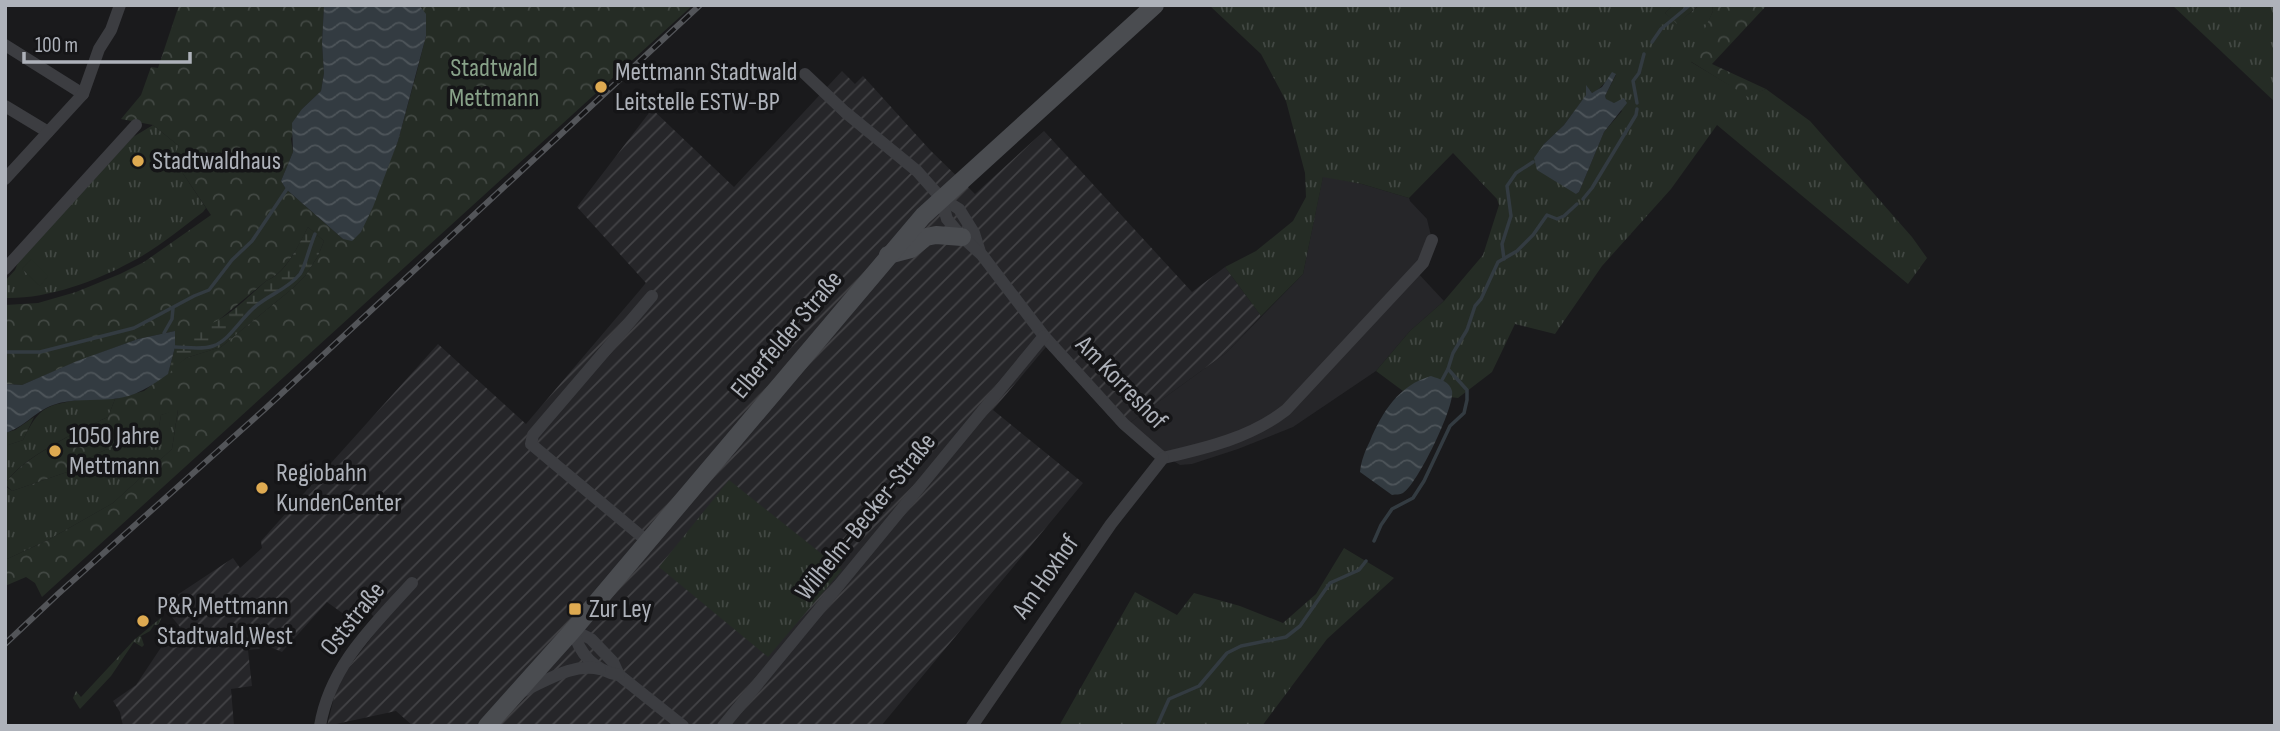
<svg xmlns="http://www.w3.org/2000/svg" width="2280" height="731" font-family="'Sofia Sans Condensed',sans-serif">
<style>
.built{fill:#262629}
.industrial{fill:url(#industrial-furrows)}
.grass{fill:url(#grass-tufts);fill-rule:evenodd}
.forest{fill:url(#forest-crowns)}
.wetland{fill:url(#wetland-marsh)}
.pitch{fill:#252c25}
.water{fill:url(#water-waves)}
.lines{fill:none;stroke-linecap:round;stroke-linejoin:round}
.stream{stroke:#333b41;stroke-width:3.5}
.street{stroke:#3c3d41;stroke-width:12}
.secondary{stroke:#4a4c50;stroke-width:18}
.rail-casing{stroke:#535559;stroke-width:6}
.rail{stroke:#151517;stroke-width:3.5;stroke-dasharray:10;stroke-linecap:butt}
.poi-dot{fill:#deaa51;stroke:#151517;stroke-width:2.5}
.labels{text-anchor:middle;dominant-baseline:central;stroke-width:7;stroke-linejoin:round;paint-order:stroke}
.park-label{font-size:26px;fill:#88a289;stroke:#151517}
.poi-label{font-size:26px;fill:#aeb2ba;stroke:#151517;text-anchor:start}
.street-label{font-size:26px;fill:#aeb2ba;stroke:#151517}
</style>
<defs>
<pattern id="industrial-furrows" width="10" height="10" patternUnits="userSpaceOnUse" patternTransform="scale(1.75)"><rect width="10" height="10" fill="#262629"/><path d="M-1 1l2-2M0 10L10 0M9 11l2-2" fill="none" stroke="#434346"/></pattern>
<pattern id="grass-tufts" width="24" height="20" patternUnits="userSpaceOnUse" patternTransform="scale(1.75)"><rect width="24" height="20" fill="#252c25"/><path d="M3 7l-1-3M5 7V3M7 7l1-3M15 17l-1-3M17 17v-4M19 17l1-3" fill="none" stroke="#424843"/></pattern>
<pattern id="forest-crowns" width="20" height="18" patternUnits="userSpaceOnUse" patternTransform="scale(1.75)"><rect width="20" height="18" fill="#252c25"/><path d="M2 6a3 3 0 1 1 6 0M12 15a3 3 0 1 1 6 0" fill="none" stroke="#424843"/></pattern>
<pattern id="wetland-marsh" width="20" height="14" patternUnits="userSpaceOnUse" patternTransform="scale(1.75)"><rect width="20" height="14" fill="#252c25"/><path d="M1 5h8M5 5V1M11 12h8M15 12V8" fill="none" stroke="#424843"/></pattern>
<pattern id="water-waves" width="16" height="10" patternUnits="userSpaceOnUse" patternTransform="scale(1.75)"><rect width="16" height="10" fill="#333b41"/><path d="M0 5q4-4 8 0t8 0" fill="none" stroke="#4e555a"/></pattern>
</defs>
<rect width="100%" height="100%" fill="#1a1a1c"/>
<polygon class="built" points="1323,176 1362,184 1409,198 1410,201 1427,219 1432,240 1416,271 1444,301 1410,331 1376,371 1293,427 1238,449 1192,464 1180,465 1121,429 1226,353 1303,274"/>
<polygon class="industrial" points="842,71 855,84 863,76 930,150 975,194 1044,131 1192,292 1225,267 1261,316 1226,353 1121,429 1046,347 993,410 1083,483 881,726 413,726 396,711 327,726 338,681 382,624 357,601 345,615 327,602 282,652 263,644 259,649 248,650 252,686 231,689 234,726 123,726 120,712 113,701 136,685 164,643 180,627 162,605 233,558 240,568 262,548 261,541 438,344 526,424 646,283 577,207 652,109 734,187"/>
<g class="grass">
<path d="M1209,5H1673L1665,13L1677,23L1700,5H1712L1713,11L1691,62L1748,96L1766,89L1810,121L1912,237L1927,258L1908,284L1717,125L1671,189L1602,266L1555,334L1515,324L1492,372L1458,398L1403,391L1376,371L1410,331L1444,301L1483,255L1499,205L1497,199L1453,153L1409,198L1362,184L1323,177L1303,274L1261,316L1225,267L1256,251L1293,221L1306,197L1305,173L1286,101L1261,54ZM1616,75L1605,96L1606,100L1614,103L1622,111L1604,132L1579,192L1576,194L1544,144L1564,125L1590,90L1592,93C1603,89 1604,79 1616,75Z"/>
<polygon points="2172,5 2275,5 2275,102"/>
<path d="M153,125L179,146L170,164L182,172L206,208L203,212C180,229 157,249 131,262C94,282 47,299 5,298V281L15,270L20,258L133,137Z"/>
<path d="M82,399H115L108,417C80,430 20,458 5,484V446L23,440C40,405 46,406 82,399Z"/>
<polygon points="178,409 172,449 113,503 48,540 5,560 5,486 12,491 67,472 96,454 159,427 161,415"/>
<polygon points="729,480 842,570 768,657 659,567"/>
<polygon points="1344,548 1394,578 1327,639 1262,726 1059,726 1135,592 1177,615 1194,593 1240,606 1283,623 1316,594"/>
<polygon points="162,617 158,625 154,625 150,631 141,636 144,645 142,647 134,642 111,676 80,709 73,698 76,691 81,697 134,640"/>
</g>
<g class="forest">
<path d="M179,5H324L322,43L324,73L321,91L302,109L291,139L293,152L281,181L286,189L343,239L361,232L398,141L416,75L426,36L421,7L419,5H693L42,597L35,583L26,577L5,586V560L48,540L113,503L172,449L178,410L161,415L159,427L96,454L67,472L12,491L5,484C21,458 80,430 108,417L115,399L144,391L186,358L221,347L293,288L305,276L318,256L324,241L308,227C298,246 286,273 266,281L214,324L190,332L175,331L138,339L78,361L22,385L5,384V305L38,303L76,292L120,274L144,262L211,215L182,172L169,164L179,146L153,125L121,119L141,95L151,67L158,68Z"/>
<polygon points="1673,5 1699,5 1677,24 1665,13"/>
<polygon points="1712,5 1767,5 1712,64 1766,89 1748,97 1690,61 1713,11"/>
<polygon points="34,417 23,440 5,446 5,433 15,430"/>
</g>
<path class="wetland" d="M308,227L324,241L318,256L305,276L293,288L221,347L186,358L168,374L175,347V331C214,333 238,306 266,281C287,273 298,245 308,227Z"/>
<polygon class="pitch" points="31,259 48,276 40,286 22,269"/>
<g class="water">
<polygon points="324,5 419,5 426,14 426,36 398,141 373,207 361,232 352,241 343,239 286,189 281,181 293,152 292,123 302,109 321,91 324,73 322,43"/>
<polygon points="1612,72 1616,74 1605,96 1606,99 1614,103 1624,98 1627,103 1604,132 1579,192 1576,194 1537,170 1534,158 1544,144 1564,125 1586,95 1586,85 1592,93 1602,87"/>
<path d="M175,331V347L168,374C151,386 135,397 113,399C93,401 72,398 53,405C35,411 24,428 5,433V384L22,385L77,361L138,339Z"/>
<path d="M1431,376C1440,379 1450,382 1452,391C1455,407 1417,485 1403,493C1400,495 1396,494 1392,495L1360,472C1361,461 1365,451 1370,441C1382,412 1399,385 1431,376Z"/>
</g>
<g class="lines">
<g class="stream">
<polyline points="1652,42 1661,29 1690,5"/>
<polyline points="1637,103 1633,81 1639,73 1644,54"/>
<polyline points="1583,199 1592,188 1636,115 1637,109"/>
<polyline points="1504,259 1502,244 1511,216 1507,186 1516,173 1533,162"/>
<polyline points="164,333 172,319 173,308"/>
<path d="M175,347C186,347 202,350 213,346C229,341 242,317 256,306C270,294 288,289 300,274C305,267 310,245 315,234"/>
<polyline points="5,352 40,352 134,328 194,296 209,290 232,260 252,241 289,186"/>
<polyline points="1442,380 1448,369"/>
<polyline points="1374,541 1381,525 1392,509 1413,498 1424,481 1450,426 1464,413 1467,400 1467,390 1448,369 1453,353 1467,330 1475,306 1481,299 1498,262 1517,251 1533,235 1547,215 1557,219 1564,216 1577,204"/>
<polyline points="1157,726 1169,699 1199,686 1227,653 1241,646 1286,637 1300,626 1330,583 1359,570 1366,561"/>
</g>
<g class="street">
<polyline points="5,45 83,94"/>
<polyline points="805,74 845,112 917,171 941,198 959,209 974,233 980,252"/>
<polyline points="5,106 48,132"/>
<polyline points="5,179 83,94 99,49 111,30 120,5"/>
<polyline points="941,198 947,219 962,237 982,255 1044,336 1124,424 1163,458"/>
<polyline points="5,269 136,125"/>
<path d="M1163,458C1206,448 1250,438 1286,410L1423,263L1432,240"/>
<polyline points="647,541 531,444 533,435 652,296"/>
<polyline points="573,630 591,639 613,662 619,675 683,726"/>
<path d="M573,630C579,653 594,671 619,675"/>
<path d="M521,692C547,681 570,663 600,669"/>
<path d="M320,726C330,666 373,626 412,583"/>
<polyline points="723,726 1044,336"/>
<polyline points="972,726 1111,524 1163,458"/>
</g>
<g class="secondary">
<polyline points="888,255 911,249 926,237 936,235 962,237"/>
<polyline points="487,726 573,630 923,216 1155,5"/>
</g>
<g class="rail-casing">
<polyline id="rail" points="5,644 58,594 266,408 700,5"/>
</g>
<use href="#rail" class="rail"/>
</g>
<g class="poi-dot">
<circle cx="601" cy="87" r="7"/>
<circle cx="138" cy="161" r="7"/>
<circle cx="55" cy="451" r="7"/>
<circle cx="262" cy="488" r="7"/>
<rect x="568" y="602" width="14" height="14" rx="3.5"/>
<circle cx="143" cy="621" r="7"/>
</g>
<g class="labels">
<g class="park-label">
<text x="494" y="68">Stadtwald<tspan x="494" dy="30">Mettmann</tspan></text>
</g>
<g class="poi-label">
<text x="615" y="72">Mettmann Stadtwald<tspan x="615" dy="30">Leitstelle ESTW-BP</tspan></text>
<text x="152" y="161">Stadtwaldhaus</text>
<text x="69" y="436">1050 Jahre<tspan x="69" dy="30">Mettmann</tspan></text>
<text x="276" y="473">Regiobahn<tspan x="276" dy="30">KundenCenter</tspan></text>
<text x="157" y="606">P&amp;R,Mettmann<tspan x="157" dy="30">Stadtwald,West</tspan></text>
<text x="589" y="609">Zur Ley</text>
</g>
<g class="street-label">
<text transform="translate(787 335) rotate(-50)">Elberfelder Straße</text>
<text transform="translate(1121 383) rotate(46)">Am Korreshof</text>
<text transform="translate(866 517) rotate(-51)">Wilhelm-Becker-Straße</text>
<text transform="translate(1046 577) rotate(-55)">Am Hoxhof</text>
<text transform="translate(353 619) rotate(-51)">Oststraße</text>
</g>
</g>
<rect width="2280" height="731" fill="none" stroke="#aeb2ba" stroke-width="14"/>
<path d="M24 52v10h166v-10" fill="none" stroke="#aeb2ba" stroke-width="3.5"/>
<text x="35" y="52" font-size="21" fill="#aeb2ba" stroke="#151517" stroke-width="5" paint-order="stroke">100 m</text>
</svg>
